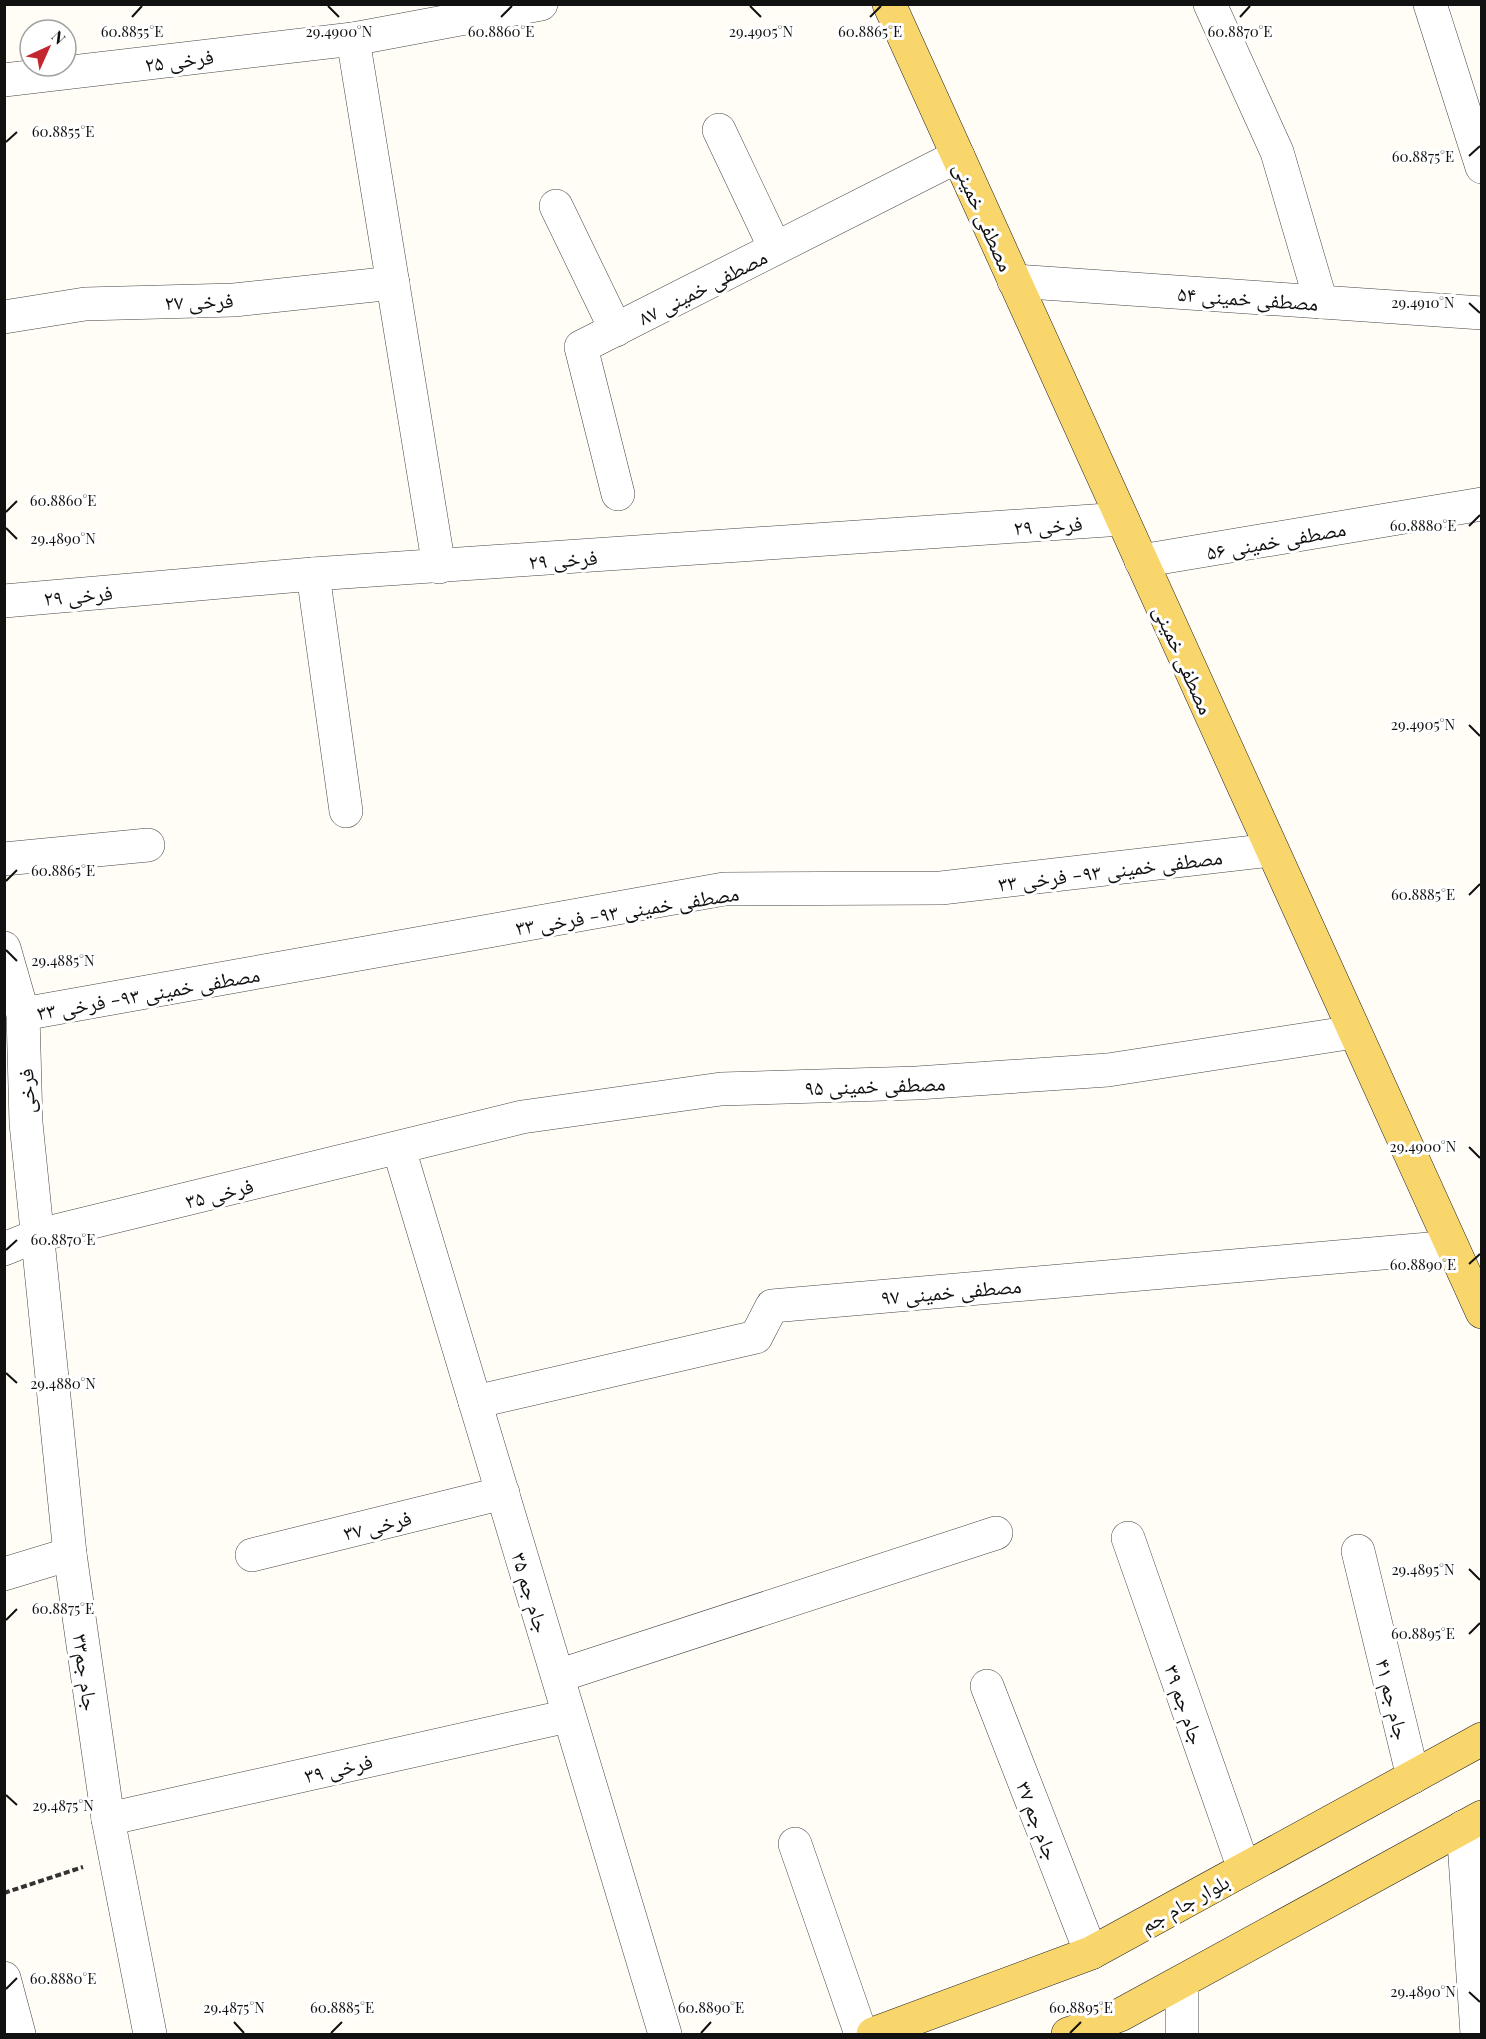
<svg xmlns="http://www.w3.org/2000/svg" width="1486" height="2039" font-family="'Playfair Display','Noto Naskh Arabic',serif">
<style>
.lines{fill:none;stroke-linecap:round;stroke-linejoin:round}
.minor-casing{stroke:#444;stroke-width:34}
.major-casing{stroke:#222;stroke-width:34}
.path{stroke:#333;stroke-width:4;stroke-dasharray:6 3;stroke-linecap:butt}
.minor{stroke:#fff;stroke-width:33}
.major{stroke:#f9d66b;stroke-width:33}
.ticks{fill:none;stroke:#111;stroke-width:2}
.labels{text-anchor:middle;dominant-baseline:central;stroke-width:6;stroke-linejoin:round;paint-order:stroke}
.street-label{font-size:21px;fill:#111;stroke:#fff}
.ticks-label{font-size:15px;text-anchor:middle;fill:#111;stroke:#fff;stroke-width:6;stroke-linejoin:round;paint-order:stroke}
</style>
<rect width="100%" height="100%" fill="#fffdf5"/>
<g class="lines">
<g class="minor-casing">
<g id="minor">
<polyline points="1210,4 1277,152 1321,302"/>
<polyline points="1430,4 1482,167"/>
<polyline points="353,39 439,567"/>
<polyline points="4,80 353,39 541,4"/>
<polyline points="719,130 775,248"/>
<polyline points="556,206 616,330"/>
<polyline points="1014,281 1482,313"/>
<polyline points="4,317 85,304 234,300 393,283"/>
<polyline points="618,494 581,347 958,156"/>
<polyline points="1141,561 1482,504"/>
<polyline points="313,574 346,811"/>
<polyline points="4,601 313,574 1122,519"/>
<polyline points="4,859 148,845"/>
<polyline points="4,948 23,1014 26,1123 70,1554 108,1819 150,2034"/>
<polyline points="23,1014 724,889 941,888 1272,850"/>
<polyline points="399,1149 665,2034"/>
<polyline points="4,1249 39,1235 522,1117 721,1089 917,1083 1108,1070 1354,1032"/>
<polyline points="475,1402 756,1337 772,1306 1452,1247"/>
<polyline points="1128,1538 1244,1869"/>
<polyline points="1358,1551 1413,1777"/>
<polyline points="252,1555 503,1493"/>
<polyline points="4,1574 70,1554"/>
<polyline points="558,1676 996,1533"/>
<polyline points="987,1686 1091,1953"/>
<polyline points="108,1819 568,1716"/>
<polyline points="1463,1827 1477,2034"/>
<polyline points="795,1844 861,2034"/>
<polyline points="4,1978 19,2034"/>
<polyline points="1182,1982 1182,2034"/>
</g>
</g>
<g class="major-casing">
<g id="major">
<polyline points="889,4 1482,1312"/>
<polyline points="873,2034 1091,1953 1482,1739"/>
<polyline points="1068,2034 1120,2015 1482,1817"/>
</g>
</g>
<polyline class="path" points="4,1893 83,1867"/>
<use href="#minor" class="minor"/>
<use href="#major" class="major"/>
</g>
<path class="ticks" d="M328,6L339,17M750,6L761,17M132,17L142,6M501,17L512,6M870,17L881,6M1240,17L1250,6M6,142L17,132M1469,156L1480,146M1469,303L1480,313M6,512L17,501M1469,526L1480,515M6,528L17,539M1469,725L1480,736M6,881L17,870M1469,895L1480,884M6,950L17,961M1469,1147L1480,1158M6,1250L17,1240M1469,1264L1480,1254M6,1373L17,1383M1469,1569L1480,1580M6,1620L17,1609M1469,1634L1480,1623M6,1795L17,1805M6,1989L17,1978M1469,1992L1480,2002M234,2022L244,2033M331,2033L342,2022M701,2033L711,2022M1070,2033L1081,2022"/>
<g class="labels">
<g class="street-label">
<text transform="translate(179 59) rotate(-7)">فرخی ۲۵</text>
<text transform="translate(985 216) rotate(66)">مصطفی خمینی</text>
<text transform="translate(702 286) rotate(-27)">مصطفی خمینی ۸۷</text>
<text transform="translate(1248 297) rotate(4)">مصطفی خمینی ۵۴</text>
<text transform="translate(199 300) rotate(-2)">فرخی ۲۷</text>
<text transform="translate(1048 524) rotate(-4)">فرخی ۲۹</text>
<text transform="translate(1276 539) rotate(-10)">مصطفی خمینی ۵۶</text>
<text transform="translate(563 558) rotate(-4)">فرخی ۲۹</text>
<text transform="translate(78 594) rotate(-5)">فرخی ۲۹</text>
<text transform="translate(1185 659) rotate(66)">مصطفی خمینی</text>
<text transform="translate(1110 869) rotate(-7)">مصطفی خمینی ۹۳- فرخی ۳۳</text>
<text transform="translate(627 909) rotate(-9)">مصطفی خمینی ۹۳- فرخی ۳۳</text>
<text transform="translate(148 992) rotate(-10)">مصطفی خمینی ۹۳- فرخی ۳۳</text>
<text transform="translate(875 1084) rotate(-2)">مصطفی خمینی ۹۵</text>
<text transform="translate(25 1091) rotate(-92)">فرخی</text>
<text transform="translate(219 1192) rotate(-14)">فرخی ۳۵</text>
<text transform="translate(951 1290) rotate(-5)">مصطفی خمینی ۹۷</text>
<text transform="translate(377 1524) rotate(-14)">فرخی ۳۷</text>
<text transform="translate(532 1592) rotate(73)">جام جم ۳۵</text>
<text transform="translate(87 1672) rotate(82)">جام جم۳۳</text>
<text transform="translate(1394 1699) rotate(76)">جام جم ۴۱</text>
<text transform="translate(1186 1704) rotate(71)">جام جم ۳۹</text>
<text transform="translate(338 1767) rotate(-13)">فرخی ۳۹</text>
<text transform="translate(1039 1820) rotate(69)">جام جم ۳۷</text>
<text transform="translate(1184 1902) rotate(-29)">بلوار جام جم</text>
</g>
</g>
<g class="ticks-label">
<text x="132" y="37">60.8855°E</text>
<text x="339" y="37">29.4900°N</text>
<text x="501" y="37">60.8860°E</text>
<text x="761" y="37">29.4905°N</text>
<text x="870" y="37">60.8865°E</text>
<text x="1240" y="37">60.8870°E</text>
<text x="63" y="137">60.8855°E</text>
<text x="1423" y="162">60.8875°E</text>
<text x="1423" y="308">29.4910°N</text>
<text x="63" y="506">60.8860°E</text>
<text x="1423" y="531">60.8880°E</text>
<text x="63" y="544">29.4890°N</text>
<text x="1423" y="730">29.4905°N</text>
<text x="63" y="876">60.8865°E</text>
<text x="1423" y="900">60.8885°E</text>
<text x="63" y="966">29.4885°N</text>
<text x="1423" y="1152">29.4900°N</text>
<text x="63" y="1245">60.8870°E</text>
<text x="1423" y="1270">60.8890°E</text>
<text x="63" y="1389">29.4880°N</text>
<text x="1423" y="1575">29.4895°N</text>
<text x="63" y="1614">60.8875°E</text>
<text x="1423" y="1639">60.8895°E</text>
<text x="63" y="1811">29.4875°N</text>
<text x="63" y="1984">60.8880°E</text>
<text x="1423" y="1997">29.4890°N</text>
<text x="234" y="2013">29.4875°N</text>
<text x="342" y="2013">60.8885°E</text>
<text x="711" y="2013">60.8890°E</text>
<text x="1081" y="2013">60.8895°E</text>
</g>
<rect width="1486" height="2039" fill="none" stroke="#111111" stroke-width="12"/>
<g transform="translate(48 48) rotate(45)"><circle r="28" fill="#ffffff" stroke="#a0a0a0" stroke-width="1.5"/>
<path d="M0-4.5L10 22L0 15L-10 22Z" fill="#c4262e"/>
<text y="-9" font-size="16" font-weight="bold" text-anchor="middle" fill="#111111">N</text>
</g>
</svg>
